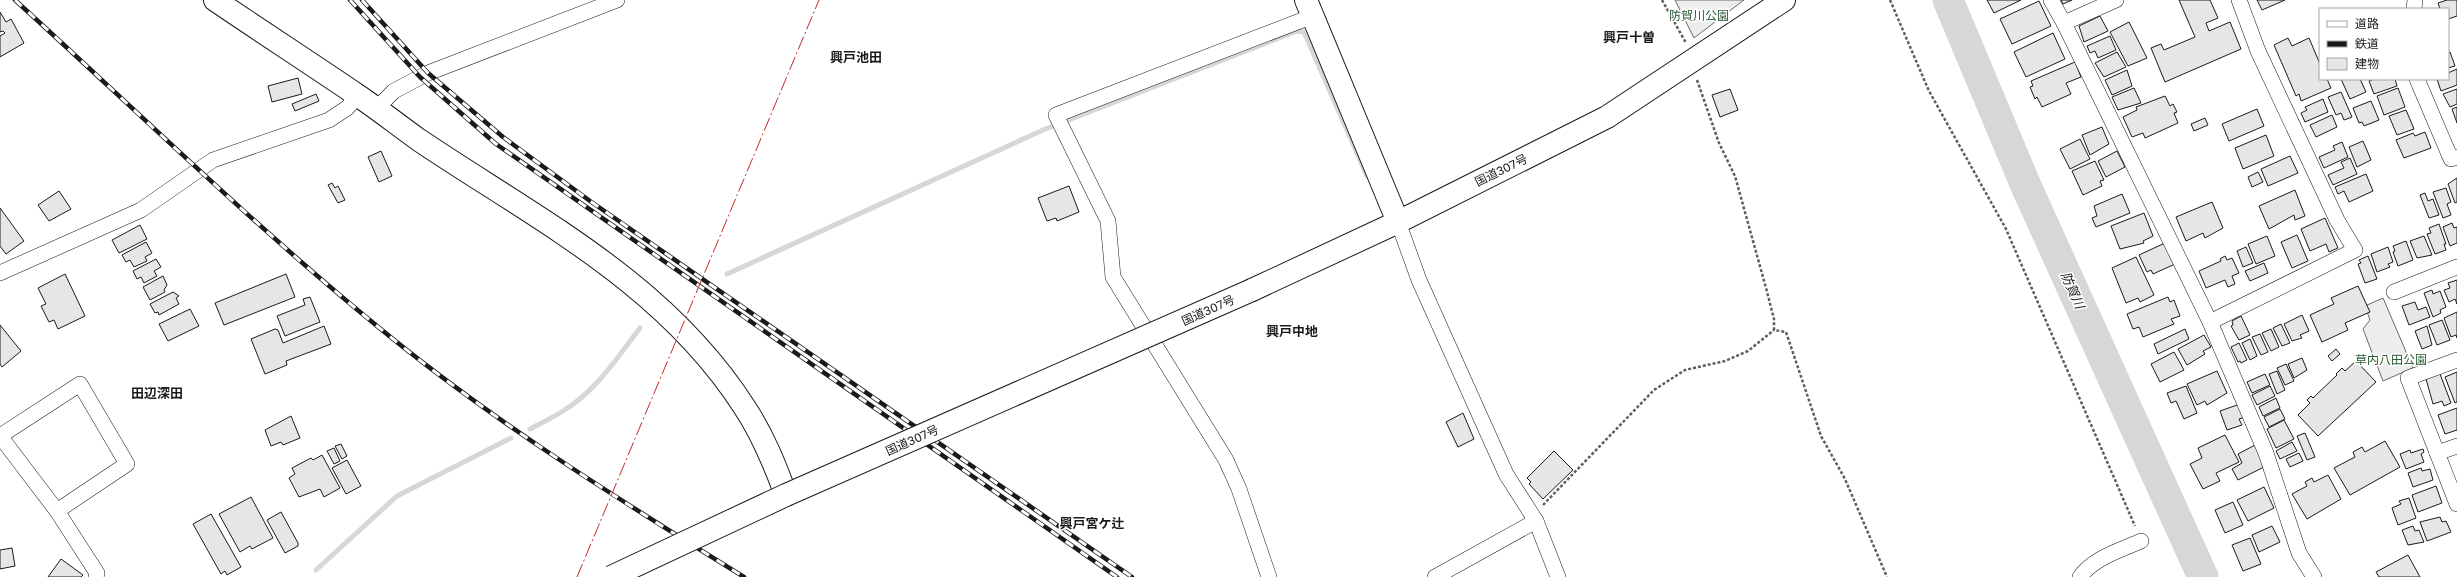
<svg xmlns="http://www.w3.org/2000/svg" width="2457" height="577" font-family="'Golos Text','Noto Sans JP',sans-serif">
<style>
.built{fill:#ededed;stroke:#6a6a6a}
.lines{fill:none;stroke-linecap:round;stroke-linejoin:round}
.stream{stroke:#d7d7d7;stroke-width:5}
.river{stroke:#d7d7d7;stroke-width:31}
.building{fill:#e6e6e6;stroke:#1a1a1a}
.street-casing{stroke:#1a1a1a;stroke-width:16}
.secondary-casing{stroke:#1a1a1a;stroke-width:24}
.highway-casing{stroke:#1a1a1a;stroke-width:24}
.path{stroke:#5f5f5f;stroke-width:2.5;stroke-dasharray:3 2;stroke-linecap:butt}
.street{stroke:#fff;stroke-width:15}
.secondary{stroke:#fff;stroke-width:22}
.highway{stroke:#fff;stroke-width:22}
.rail-casing{stroke:#1a1a1a;stroke-width:4.5}
.rail{stroke:#fff;stroke-width:3;stroke-dasharray:9;stroke-linecap:butt}
.highway-bridge-casing{stroke:#1a1a1a;stroke-width:24;stroke-linecap:butt}
.highway-bridge{stroke:#fff;stroke-width:22}
.power{stroke:#c62828;stroke-width:1;stroke-dasharray:14 3 2 3;stroke-linecap:butt}
.labels{text-anchor:middle;dominant-baseline:central;stroke-width:3;stroke-linejoin:round;paint-order:stroke}
.park-label{font-size:12px;fill:#2b5a34;stroke:#fff}
.street-label{font-size:12px;fill:#1a1a1a;stroke:#fff}
.neighbourhood-label{font-size:13px;font-weight:bold;fill:#1a1a1a;stroke:#fff}
.water-label{font-size:13px;font-style:italic;fill:#1a1a1a;stroke:#fff}
</style>
<rect width="100%" height="100%" fill="#fff"/>
<g class="built">
<polygon points="1675,0 1744,0 1694,38"/>
<polygon points="2383,298 2413,368 2383,381 2363,329 2370,320 2365,306"/>
</g>
<g class="lines">
<g class="stream">
<polyline points="727,274 1043,130 1297,31 1304,32 1367,176"/>
<path d="M530,429C541,423 552,418 563,411C596,391 617,358 640,328"/>
<polyline points="316,570 397,496 511,438"/>
</g>
<polyline class="river" points="1948,0 2026,186 2203,577"/>
</g>
<g class="building">
<polygon points="1987,0 2021,0 1994,13"/>
<polygon points="2061,0 2072,0 2063,4"/>
<polygon points="2179,0 2210,0 2218,18 2206,23 2209,31 2230,22 2241,49 2165,82 2151,48 2161,44 2164,50 2195,37"/>
<polygon points="2257,0 2285,0 2262,10"/>
<polygon points="2447,0 2457,0 2457,16 2448,19 2448,9 2440,9 2438,3"/>
<polygon points="2039,1 2051,26 2012,44 2000,19"/>
<polygon points="0,12 6,22 11,19 24,43 0,57 0,36 5,33 3,31 0,32"/>
<polygon points="2100,16 2108,31 2084,42 2079,26"/>
<polygon points="2129,22 2147,58 2128,66 2110,32"/>
<polygon points="2053,33 2065,59 2026,77 2014,52"/>
<polygon points="2110,36 2116,50 2098,58 2095,51 2090,53 2087,46"/>
<polygon points="2288,38 2292,46 2309,38 2320,64 2320,79 2327,79 2331,88 2301,101 2299,94 2296,96 2274,45"/>
<polygon points="2117,52 2126,67 2104,77 2095,63"/>
<polygon points="2450,52 2455,66 2448,68 2448,53"/>
<polygon points="2075,62 2081,77 2066,83 2071,94 2042,107 2037,97 2035,99 2030,87 2033,86 2031,81"/>
<polygon points="2457,69 2457,85 2441,91 2437,79 2448,79 2448,73"/>
<polygon points="2127,70 2132,86 2112,95 2105,80"/>
<polygon points="298,78 302,94 272,102 268,86"/>
<polygon points="2341,79 2360,79 2366,92 2350,99"/>
<polygon points="2374,79 2395,79 2397,86 2374,94 2369,81"/>
<polygon points="2134,88 2141,103 2118,110 2112,97"/>
<polygon points="2398,88 2405,107 2384,115 2377,96"/>
<polygon points="1730,89 1738,110 1720,117 1712,95"/>
<polygon points="2457,89 2457,104 2450,107 2443,94"/>
<polygon points="2341,92 2352,117 2344,120 2341,113 2336,115 2328,97"/>
<polygon points="316,94 319,101 295,111 292,104"/>
<polygon points="2165,96 2170,106 2173,104 2177,112 2174,113 2178,123 2145,138 2143,133 2132,137 2123,117 2137,110 2136,107"/>
<polygon points="2323,99 2328,112 2305,122 2301,113 2307,110 2305,107"/>
<polygon points="2371,101 2379,120 2364,126 2362,122 2359,123 2353,108"/>
<polygon points="2457,107 2457,123 2452,109"/>
<polygon points="2257,109 2264,126 2229,141 2222,124"/>
<polygon points="2406,110 2414,129 2397,135 2389,116"/>
<polygon points="2332,115 2337,127 2316,137 2310,125"/>
<polygon points="2205,118 2208,125 2194,131 2191,124"/>
<polygon points="2102,127 2109,144 2090,155 2082,135"/>
<polygon points="2425,132 2431,148 2404,158 2396,140 2413,133 2415,136"/>
<polygon points="2266,135 2274,156 2243,169 2235,148"/>
<polygon points="2080,139 2090,159 2070,169 2060,149"/>
<polygon points="2363,141 2371,160 2357,167 2349,147"/>
<polygon points="2342,142 2348,157 2324,168 2319,157 2335,150 2333,146"/>
<polygon points="381,151 392,176 379,182 368,157"/>
<polygon points="2117,151 2125,167 2106,177 2098,161"/>
<polygon points="2290,156 2298,173 2268,186 2261,169"/>
<polygon points="2350,158 2357,174 2333,185 2328,175 2344,168 2341,162"/>
<polygon points="2095,161 2104,180 2100,181 2102,186 2083,195 2072,171"/>
<polygon points="2258,172 2263,182 2252,187 2248,177"/>
<polygon points="2366,174 2373,191 2349,202 2344,191 2338,194 2335,187"/>
<polygon points="2457,178 2457,202 2455,203 2448,184"/>
<polygon points="332,183 335,188 338,186 345,200 338,203 328,185"/>
<polygon points="1069,186 1079,212 1057,221 1056,218 1047,221 1038,198"/>
<polygon points="2446,188 2451,202 2447,204 2451,215 2443,218 2433,192"/>
<polygon points="2295,190 2305,216 2295,220 2294,215 2269,229 2259,206"/>
<polygon points="59,191 71,209 49,221 38,205"/>
<polygon points="2425,193 2428,201 2433,199 2439,215 2429,218 2420,195"/>
<polygon points="2122,194 2130,213 2096,227 2092,218 2097,216 2094,206"/>
<polygon points="2212,202 2223,228 2205,238 2203,233 2186,241 2176,217"/>
<polygon points="0,208 24,241 6,254 0,246"/>
<polygon points="2144,213 2153,236 2143,241 2144,243 2120,249 2111,226"/>
<polygon points="2325,218 2338,248 2329,252 2326,244 2310,251 2301,229"/>
<polygon points="2452,223 2454,228 2457,227 2457,243 2450,246 2443,227"/>
<polygon points="2439,224 2446,244 2444,244 2446,250 2435,254 2427,234 2431,233 2429,228"/>
<polygon points="140,225 147,239 119,253 112,240"/>
<polygon points="2297,235 2308,261 2292,268 2281,242"/>
<polygon points="2267,236 2275,256 2256,264 2248,244"/>
<polygon points="2424,236 2432,255 2417,258 2410,241"/>
<polygon points="2406,241 2413,260 2398,266 2393,252 2395,251 2393,246"/>
<polygon points="146,242 152,253 145,257 147,261 134,267 130,260 126,262 122,255"/>
<polygon points="2165,243 2175,264 2153,274 2151,270 2147,272 2139,255"/>
<polygon points="2246,247 2253,263 2243,267 2237,251"/>
<polygon points="2388,247 2393,262 2388,264 2390,267 2377,272 2371,254"/>
<polygon points="2225,256 2227,260 2232,258 2239,273 2232,276 2235,284 2228,287 2225,280 2206,288 2199,271 2221,261 2220,259"/>
<polygon points="2368,256 2377,279 2365,283 2358,264 2361,263 2359,260"/>
<polygon points="2136,257 2154,295 2140,302 2138,298 2126,303 2112,268"/>
<polygon points="156,259 161,267 154,271 157,276 144,283 141,277 137,279 133,271"/>
<polygon points="2264,263 2268,273 2250,281 2245,271"/>
<polygon points="65,274 85,316 58,329 54,320 49,322 41,306 46,304 38,288"/>
<polygon points="286,274 295,297 224,325 215,303"/>
<polygon points="163,276 167,285 164,290 165,292 150,300 143,287"/>
<polygon points="2457,280 2457,304 2455,299 2449,302 2444,290 2450,288 2448,283"/>
<polygon points="2358,286 2370,312 2345,323 2348,330 2322,342 2310,315 2334,304 2331,298"/>
<polygon points="2432,290 2433,294 2440,291 2446,307 2440,310 2441,313 2433,317 2424,293"/>
<polygon points="173,292 179,296 176,298 179,304 159,315 158,312 155,313 150,304"/>
<polygon points="310,297 320,322 285,336 277,316 305,305 303,299"/>
<polygon points="2168,297 2170,302 2174,300 2180,316 2171,319 2174,324 2143,337 2139,327 2133,329 2127,314"/>
<polygon points="2415,302 2418,310 2426,307 2430,317 2409,325 2402,306"/>
<polygon points="190,309 199,326 168,341 159,324"/>
<polygon points="2457,312 2457,338 2456,335 2451,337 2444,318"/>
<polygon points="2302,315 2309,331 2300,335 2302,338 2292,341 2284,324"/>
<polygon points="2241,316 2250,335 2239,340 2231,326 2233,325 2232,321"/>
<polygon points="2442,320 2450,340 2437,345 2429,325"/>
<polygon points="2281,324 2290,343 2282,346 2273,328"/>
<polygon points="0,325 21,351 2,367 0,364"/>
<polygon points="324,326 331,344 286,361 287,365 265,374 251,339 275,329 278,330 283,343"/>
<polygon points="2427,326 2432,345 2422,349 2415,331"/>
<polygon points="2185,329 2189,339 2158,354 2154,344"/>
<polygon points="2271,329 2279,347 2271,351 2262,333"/>
<polygon points="2260,334 2268,352 2261,355 2252,337"/>
<polygon points="2204,335 2211,347 2203,351 2205,354 2187,365 2178,349"/>
<polygon points="2250,339 2257,356 2250,360 2242,343"/>
<polygon points="2239,343 2247,360 2241,363 2240,361 2238,362 2231,347"/>
<polygon points="2336,349 2340,354 2332,361 2328,356"/>
<polygon points="2174,352 2184,370 2160,382 2151,364"/>
<polygon points="2302,358 2307,370 2294,378 2288,364"/>
<polygon points="2356,361 2376,382 2318,436 2298,415 2310,403 2307,400 2311,396 2313,398 2337,375 2336,374 2342,368 2345,371"/>
<polygon points="2286,364 2294,381 2285,385 2277,368"/>
<polygon points="2217,371 2227,393 2207,405 2205,401 2197,405 2187,384"/>
<polygon points="2277,371 2285,390 2277,394 2269,374"/>
<polygon points="2457,372 2457,402 2455,403 2445,377"/>
<polygon points="2265,374 2270,385 2252,393 2247,382"/>
<polygon points="2440,374 2451,403 2444,406 2442,401 2433,404 2426,379"/>
<polygon points="2186,386 2197,413 2184,419 2176,401 2171,403 2167,393"/>
<polygon points="2270,386 2275,396 2257,405 2252,395"/>
<polygon points="2276,398 2280,408 2263,416 2259,407"/>
<polygon points="2240,404 2245,417 2239,419 2242,425 2227,430 2220,411"/>
<polygon points="2457,408 2457,430 2445,434 2438,415"/>
<polygon points="2280,409 2285,419 2269,427 2264,417"/>
<polygon points="1463,413 1474,439 1458,447 1446,422"/>
<polygon points="291,416 300,438 283,445 281,442 271,446 265,430"/>
<polygon points="2284,420 2294,439 2276,448 2267,429"/>
<polygon points="2305,433 2315,457 2307,460 2297,436"/>
<polygon points="2225,435 2239,462 2216,473 2220,481 2203,489 2190,464 2202,458 2198,448"/>
<polygon points="2385,441 2400,467 2350,495 2334,468 2355,457 2353,452 2362,447 2365,452"/>
<polygon points="2292,442 2297,451 2280,459 2276,451"/>
<polygon points="341,444 347,456 342,459 335,446"/>
<polygon points="2255,445 2266,466 2238,480 2232,469 2242,463 2238,454"/>
<polygon points="334,448 340,461 334,464 327,451"/>
<polygon points="2423,449 2424,452 2421,454 2424,462 2406,469 2400,454 2410,450 2411,453"/>
<polygon points="1554,451 1573,470 1543,499 1529,484 1531,482 1527,478"/>
<polygon points="2299,453 2303,461 2290,467 2286,459"/>
<polygon points="322,455 340,488 324,497 320,489 299,497 289,478 295,474 292,468 311,458 313,460"/>
<polygon points="347,460 361,486 346,494 332,468"/>
<polygon points="2421,468 2422,471 2430,469 2433,480 2413,487 2408,473"/>
<polygon points="2328,475 2341,499 2307,519 2292,494 2307,486 2305,482 2312,478 2314,482"/>
<polygon points="2436,486 2442,503 2418,512 2412,495"/>
<polygon points="2264,487 2274,508 2248,521 2237,500"/>
<polygon points="251,497 273,538 252,549 250,546 240,552 219,514"/>
<polygon points="2409,498 2416,518 2398,525 2392,508 2401,504 2399,501"/>
<polygon points="2233,502 2243,525 2225,533 2215,510"/>
<polygon points="281,512 298,543 298,546 285,553 267,520"/>
<polygon points="211,514 241,567 227,575 225,571 221,574 193,524"/>
<polygon points="2440,517 2442,522 2446,521 2451,532 2427,541 2420,522"/>
<polygon points="2272,526 2280,542 2259,552 2252,535"/>
<polygon points="2413,526 2415,531 2419,530 2424,542 2408,545 2402,530"/>
<polygon points="2250,538 2261,564 2243,571 2232,545"/>
<polygon points="12,548 15,566 0,569 0,550"/>
<polygon points="2408,555 2420,577 2379,577 2376,572"/>
<polygon points="61,559 83,575 81,577 48,577"/>
</g>
<g class="lines">
<g class="street-casing">
<g id="street">
<polyline points="2051,0 2064,23"/>
<polyline points="2116,0 2064,23 2210,322 2266,453 2299,553 2314,577"/>
<polyline points="2414,9 2415,0"/>
<polyline points="2417,79 2451,159 2457,157"/>
<polyline points="376,109 394,91 428,73 617,0"/>
<polyline points="1398,222 1419,280 1506,474 1536,521 1558,577"/>
<polyline points="0,273 141,210 213,160 329,120 347,108 358,96"/>
<polyline points="2394,292 2457,267"/>
<polyline points="2210,322 2355,250 2337,220 2258,51 2239,0"/>
<polyline points="2457,360 2408,378 2457,504"/>
<polyline points="2437,453 2457,446"/>
<polyline points="57,511 127,464 80,384 0,436 57,511 97,573 96,577"/>
<polyline points="1269,577 1239,489 1226,460 1113,277 1108,221 1056,115 1313,16"/>
<polyline points="1435,577 1536,521"/>
<path d="M2080,577C2093,558 2121,550 2141,541"/>
</g>
</g>
<g class="secondary-casing">
<g id="secondary">
<path d="M215,0C262,32 310,63 357,95C378,109 398,125 419,140C538,220 665,283 745,408C763,435 775,465 786,495"/>
<polyline points="1306,0 1398,222"/>
</g>
</g>
<g class="highway-casing">
<polyline id="highway" points="1252,290 1398,222 1607,117 1784,0"/>
</g>
<g class="path">
<polyline points="1662,0 1686,43"/>
<polyline points="1890,0 1929,91 2006,229 2135,526"/>
<polyline points="1697,80 1719,143 1735,176 1766,288 1774,319 1774,330 1786,332 1821,436 1845,479 1887,577"/>
<polyline points="1543,505 1654,390 1685,370 1725,361 1748,351 1774,330"/>
</g>
<use href="#street" class="street"/>
<use href="#secondary" class="secondary"/>
<use href="#highway" class="highway"/>
<g class="rail-casing">
<g id="rail">
<path d="M15,0C135,109 251,223 377,326C491,420 618,499 744,577"/>
<polyline points="350,0 420,77 496,144 1117,577"/>
<polyline points="362,0 428,73 503,137 590,201 1132,577"/>
</g>
</g>
<use href="#rail" class="rail"/>
<g class="highway-bridge-casing">
<polyline id="highway-bridge" points="611,577 786,495 1252,290"/>
</g>
<use href="#highway-bridge" class="highway-bridge"/>
<polyline class="power" points="577,577 819,0"/>
</g>
<g class="labels">
<g class="park-label">
<text x="1699" y="15">防賀川公園</text>
<text x="2391" y="359">草内八田公園</text>
</g>
<g class="street-label">
<text transform="translate(1501 170) rotate(-26)">国道307号</text>
<text transform="translate(1208 310) rotate(-24)">国道307号</text>
<text transform="translate(912 440) rotate(-24)">国道307号</text>
</g>
<g class="neighbourhood-label">
<text x="1629" y="37">興戸十曽</text>
<text x="856" y="57">興戸池田</text>
<text x="1292" y="331">興戸中地</text>
<text x="157" y="393">田辺深田</text>
<text x="1092" y="523">興戸宮ケ辻</text>
</g>
<g class="water-label">
<text transform="translate(2073 290) rotate(66)">防賀川</text>
</g>
</g>
<rect x="2319" y="8" width="130" height="72" fill="#ffffff" stroke="#a3a3a3"/>
<rect x="2327" y="21" width="20" height="6" fill="#ffffff" stroke="#a3a3a3"/>
<text x="2355" y="28" font-size="12" fill="#1a1a1a">道路</text>
<rect x="2327" y="41" width="20" height="6" fill="#1a1a1a" stroke="#a3a3a3"/>
<text x="2355" y="48" font-size="12" fill="#1a1a1a">鉄道</text>
<rect x="2327" y="58" width="20" height="12" fill="#e6e6e6" stroke="#a3a3a3"/>
<text x="2355" y="68" font-size="12" fill="#1a1a1a">建物</text>
</svg>
